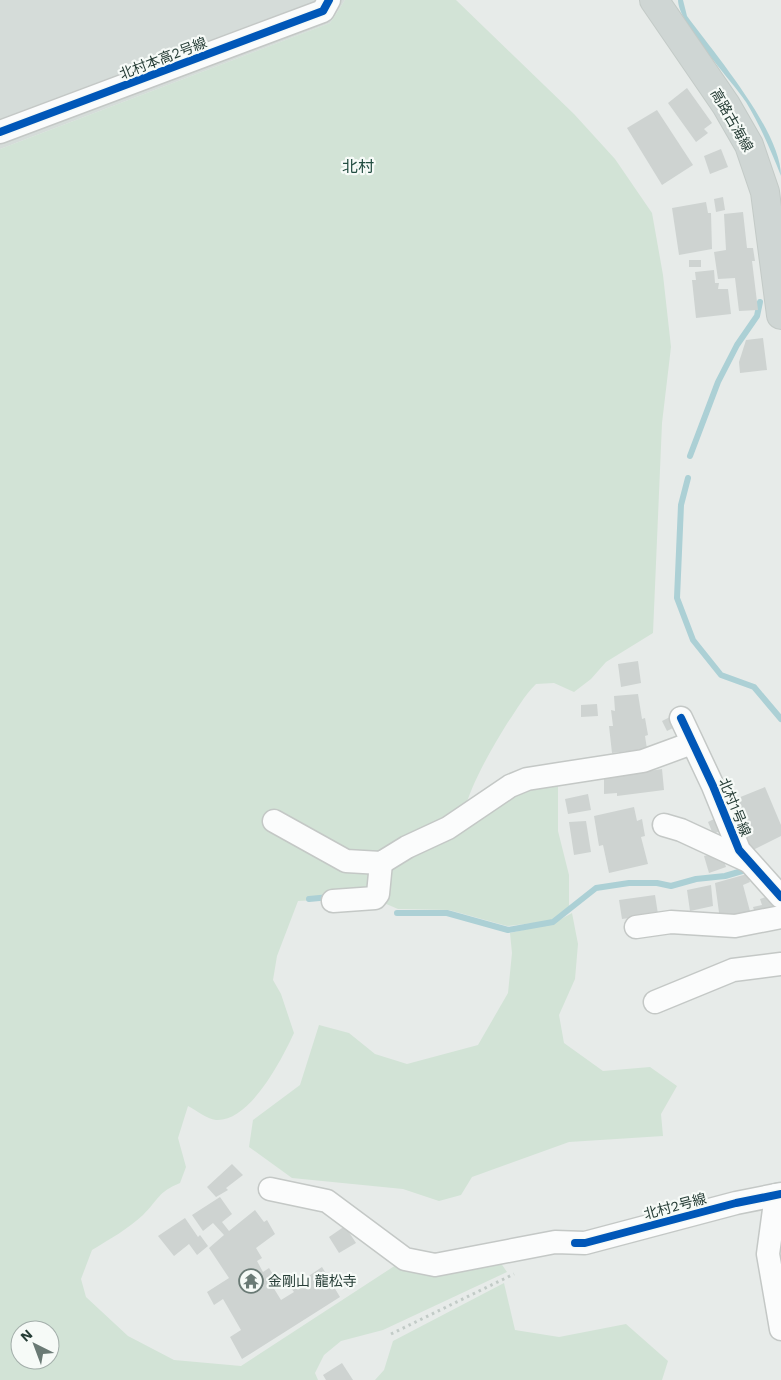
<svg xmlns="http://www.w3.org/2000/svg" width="781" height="1380" font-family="'Work Sans','Noto Sans JP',sans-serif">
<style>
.built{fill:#d5dcd9}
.green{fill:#d2e3d6;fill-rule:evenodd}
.water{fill:#acd0d5}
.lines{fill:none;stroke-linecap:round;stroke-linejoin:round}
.stream{stroke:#acd0d5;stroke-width:6}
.building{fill:#ced3d1}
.minor-casing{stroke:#c4c8c6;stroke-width:25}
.major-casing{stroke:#c3cac7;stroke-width:30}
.path{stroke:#c2cbc7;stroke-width:3;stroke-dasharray:2.5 4;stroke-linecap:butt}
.minor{stroke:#fbfcfc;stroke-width:22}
.major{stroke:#cfd6d4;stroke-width:28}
.cycleway-casing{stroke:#f6faf7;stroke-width:11}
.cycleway{stroke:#0057b8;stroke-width:8}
.labels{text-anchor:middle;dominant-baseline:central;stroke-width:4.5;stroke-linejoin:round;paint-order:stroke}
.street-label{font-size:14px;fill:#263d36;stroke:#f6faf7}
.poi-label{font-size:14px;fill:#263d36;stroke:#f6faf7;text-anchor:start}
.quarter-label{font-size:16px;fill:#234e42;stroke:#f6faf7}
</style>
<rect width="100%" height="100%" fill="#e7ebe9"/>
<polygon class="built" points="0,0 345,0 330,23 0,149"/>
<g class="green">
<path d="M345,0H456L574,114L615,159L652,213L663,275L671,347L662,423L653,633L606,662L591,679L574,692L554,683L536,684C523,697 518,708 508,722C489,753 472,782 462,817L377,867L373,897L298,901L277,956L273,980L281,994L294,1033C282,1059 250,1122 216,1120C207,1119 196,1110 188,1106L178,1138L186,1167L180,1183C158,1192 159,1199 143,1215C128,1229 110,1239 92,1250L81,1279L86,1297L128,1336L174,1360L241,1366L396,1265L498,1259L507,1272L383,1330L341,1341L324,1355L315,1373L318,1380H0V149L330,23ZM20,1330H50V1360H20Z"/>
<polygon points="558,776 558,831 569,875 569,907 551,921 507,926 449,910 398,909 377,900 382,867 481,809"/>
<polygon points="572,913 578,944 575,979 559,1015 564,1043 603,1071 650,1067 677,1086 661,1114 663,1136 569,1142 472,1177 461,1195 439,1201 403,1189 292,1178 249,1147 253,1120 300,1085 319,1025 349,1033 375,1054 407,1064 478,1045 508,993 512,953 510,933 554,923"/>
<polygon points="504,1283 515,1330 559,1337 626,1324 668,1361 662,1380 375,1380 384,1370 393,1341"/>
</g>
<path class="water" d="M678,0H683L687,16C714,53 781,131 781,176C771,151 760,125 746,102C731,79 678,24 678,0Z"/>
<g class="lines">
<g class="stream">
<polyline points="690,456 718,382 737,345 757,316 760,302"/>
<polyline points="688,478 681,505 677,598 693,640 721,675 754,687 781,719"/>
<polyline points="309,899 330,897"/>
<polyline points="397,913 447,913 508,930 553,922 596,888 629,883 657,883 671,886 696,879 725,876 749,869"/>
</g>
</g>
<g class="building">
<polygon points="687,88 712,123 704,129 708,133 696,142 668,103"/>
<polygon points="657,110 693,165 662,185 627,128"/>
<polygon points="721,149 728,167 710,174 704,156"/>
<polygon points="723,197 725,210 716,212 714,199"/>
<polygon points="706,202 708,213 711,213 712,249 679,255 672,208"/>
<polygon points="743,212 747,248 753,248 755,261 752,261 758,310 739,311 735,278 718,279 714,252 726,250 724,214"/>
<rect x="689" y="260" width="12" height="7"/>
<polygon points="714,270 715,283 719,283 718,289 728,289 731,314 696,318 692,280 696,280 695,272"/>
<polygon points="763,338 767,370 740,373 739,362 746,340"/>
<polygon points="638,661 641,683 621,687 618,664"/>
<polygon points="638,694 642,719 645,718 648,735 645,736 647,749 612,753 609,726 613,726 611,710 615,711 614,696"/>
<polygon points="597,704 598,716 581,717 581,705"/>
<polygon points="670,717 675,727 667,731 662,721"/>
<polygon points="662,769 664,790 617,796 617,793 604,794 604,778"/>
<polygon points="765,787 781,825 781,836 749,852 735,825 741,821 733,800"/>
<polygon points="588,794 591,810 568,814 565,799"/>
<polygon points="634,807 637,821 642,819 645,836 641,837 648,864 609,873 603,845 599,846 594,816"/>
<polygon points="720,816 725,829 713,834 708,822"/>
<polygon points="586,821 591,852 574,855 569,822"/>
<polygon points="721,852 726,867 709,873 704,856"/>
<polygon points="747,874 750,882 743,885 751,915 720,920 715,883"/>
<polygon points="711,885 713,906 690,911 687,890"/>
<polygon points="655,895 658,914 622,919 619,900"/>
<polygon points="772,895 776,912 756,916 753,907 762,905 760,899"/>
<polygon points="232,1164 243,1175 226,1188 228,1190 216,1197 207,1187"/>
<polygon points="220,1197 232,1214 222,1222 229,1231 255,1210 264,1222 267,1220 275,1234 256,1248 262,1258 257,1261 263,1272 269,1268 279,1284 273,1287 281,1300 294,1292 291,1288 322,1267 340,1297 242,1359 230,1337 241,1330 223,1299 214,1305 207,1292 229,1278 209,1248 224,1235 213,1223 203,1231 192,1215"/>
<polygon points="185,1218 198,1237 200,1235 208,1246 197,1255 189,1244 174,1256 158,1236"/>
<polygon points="345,1226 356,1243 339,1253 329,1237"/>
<polygon points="342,1363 353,1380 326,1380 323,1375"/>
</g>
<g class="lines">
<g class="minor-casing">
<g id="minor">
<polyline points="0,132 323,11 329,0"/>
<polyline points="681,718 713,786 739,850 781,897"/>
<polyline points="274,821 346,861 381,863 407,847 448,828 510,786 527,779 643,761 692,743"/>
<polyline points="664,825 681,830 748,861"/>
<polyline points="333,901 375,898 378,894 381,863"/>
<polyline points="636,927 671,922 735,926 781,917"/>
<polyline points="655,1002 733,970 781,964"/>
<polyline points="270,1189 327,1201 405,1259 435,1265 555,1242 585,1243 736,1203 781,1194"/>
<polyline points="776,1195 768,1254 781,1329"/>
</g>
</g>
<g class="major-casing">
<polyline id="major" points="654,0 726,105 749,145 765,192 781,315"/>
</g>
<polyline class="path" points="391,1334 514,1274"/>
<use href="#minor" class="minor"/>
<use href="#major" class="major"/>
<g class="cycleway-casing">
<g id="cycleway">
<polyline points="0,132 323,11 329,0"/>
<polyline points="681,718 713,786 739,850 781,897"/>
<polyline points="575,1243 585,1243 736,1203 781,1194"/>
</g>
</g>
<use href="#cycleway" class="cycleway"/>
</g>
<defs>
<g id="temple-ring" transform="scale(1.25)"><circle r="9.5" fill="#f6faf7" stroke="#6a7a75" stroke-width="1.5"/><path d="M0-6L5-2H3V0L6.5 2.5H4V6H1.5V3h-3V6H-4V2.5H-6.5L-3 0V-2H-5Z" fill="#6a7a75"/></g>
</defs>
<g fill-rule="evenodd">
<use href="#temple-ring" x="251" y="1281"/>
</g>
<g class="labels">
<g class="street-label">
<text transform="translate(163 58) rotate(-21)">北村本高2号線</text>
<text transform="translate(732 120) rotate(60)">高路古海線</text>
<text transform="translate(735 807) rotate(68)">北村1号線</text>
<text transform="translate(675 1206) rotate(-15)">北村2号線</text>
</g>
<g class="poi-label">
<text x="268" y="1281">金剛山 龍松寺</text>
</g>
<g class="quarter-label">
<text x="358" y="166">北村</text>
</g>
</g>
<g transform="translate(35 1345) rotate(318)"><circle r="24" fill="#f6faf7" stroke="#a3aeaa"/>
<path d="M0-4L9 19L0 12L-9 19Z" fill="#6a7a75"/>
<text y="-8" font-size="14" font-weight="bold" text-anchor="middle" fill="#263d36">N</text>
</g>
</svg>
